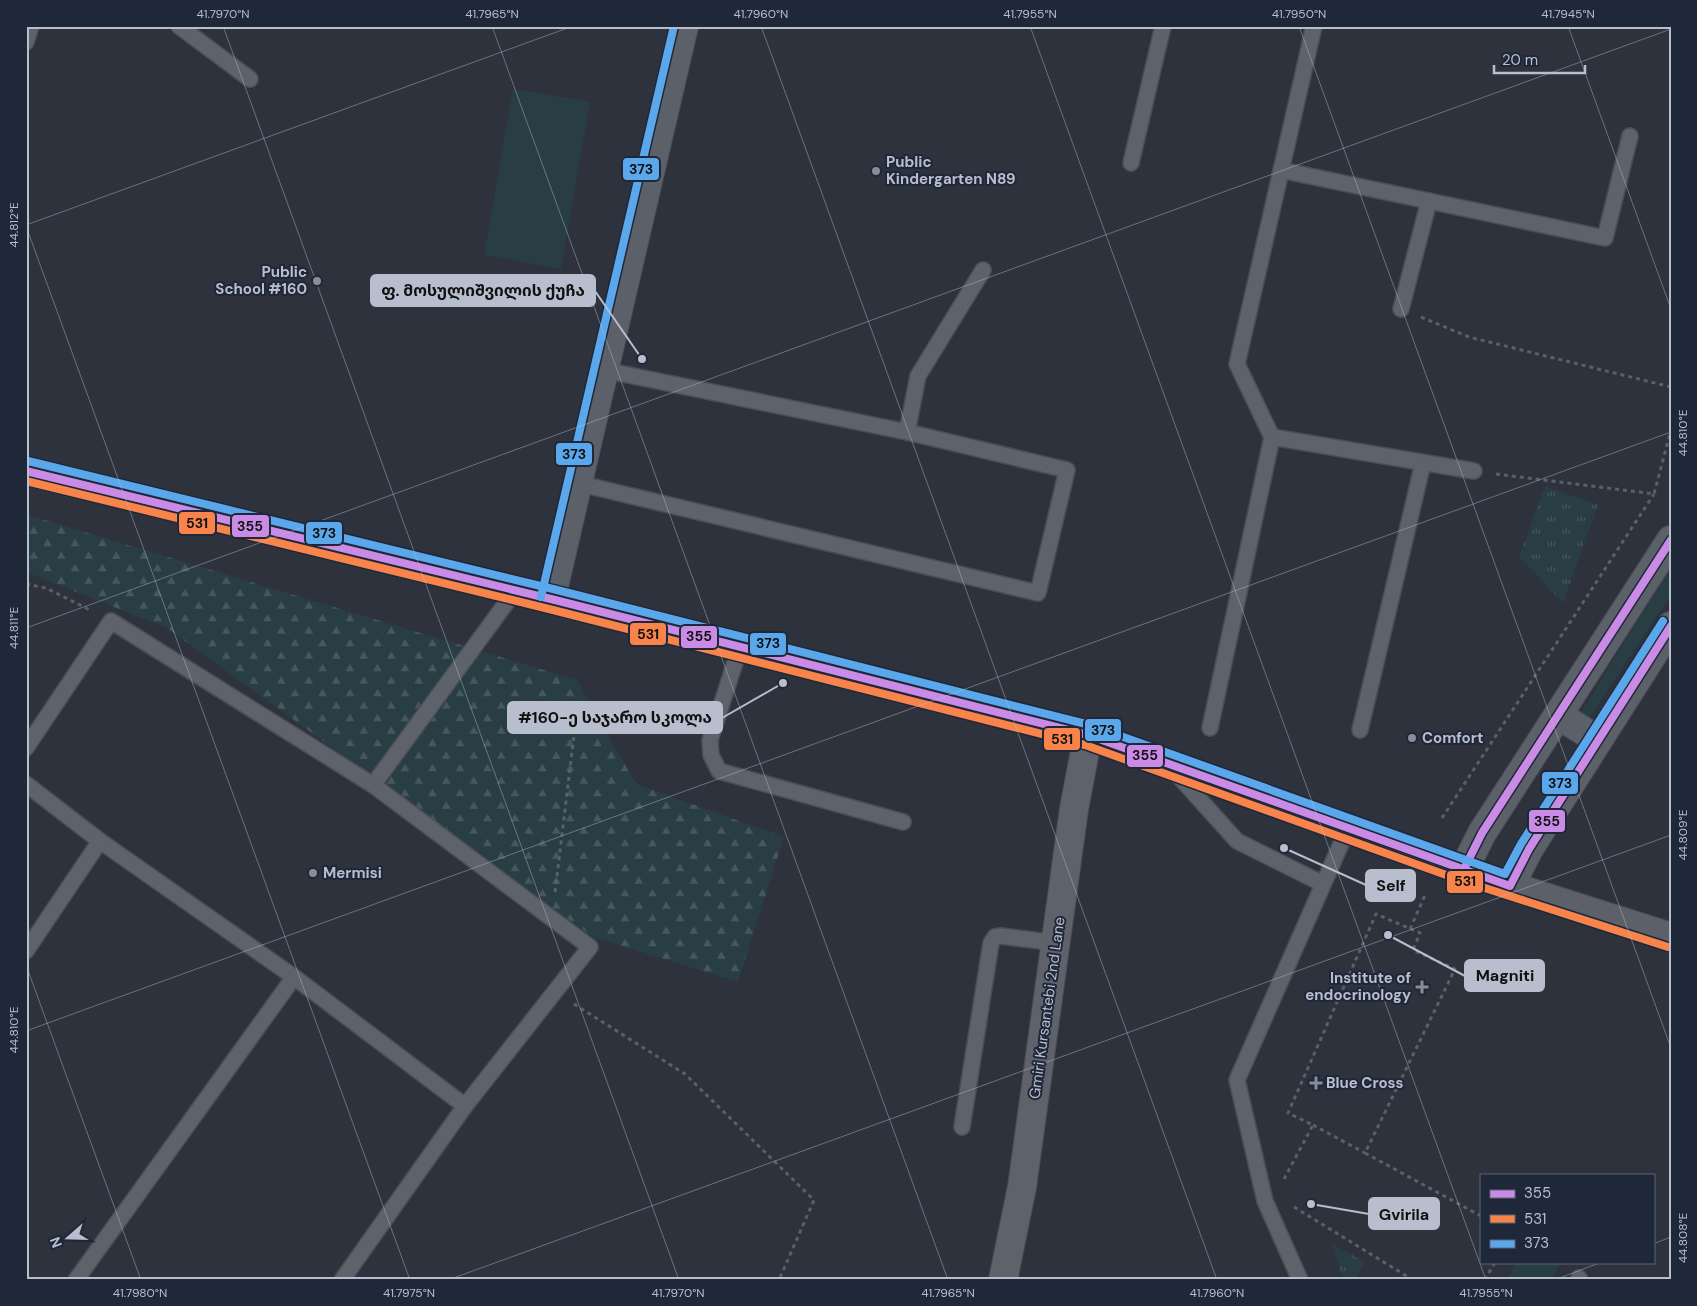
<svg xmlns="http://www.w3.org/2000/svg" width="1697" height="1306" font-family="'DM Sans','Noto Sans Georgian',sans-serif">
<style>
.grass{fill:#293d44}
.forest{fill:url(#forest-firs)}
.park{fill:url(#park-tufts)}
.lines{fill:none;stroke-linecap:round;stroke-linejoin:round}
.lane-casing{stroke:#4a4e56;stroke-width:18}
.street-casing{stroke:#4a4e56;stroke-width:30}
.secondary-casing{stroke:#4a4e56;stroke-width:30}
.path{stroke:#5a6067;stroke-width:3;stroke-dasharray:4 4;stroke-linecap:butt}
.lane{stroke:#5d626b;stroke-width:15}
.street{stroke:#5d626b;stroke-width:28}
.secondary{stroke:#5c6069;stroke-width:28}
.bus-1-casing{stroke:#1f2839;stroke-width:11}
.bus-2-casing{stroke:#1f2839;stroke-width:11}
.bus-3-casing{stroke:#1f2839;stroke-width:11}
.bus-1{stroke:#ca8be6;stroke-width:8}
.bus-2{stroke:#f8844c;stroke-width:8}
.bus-3{stroke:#5aa8eb;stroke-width:8}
.ticks{fill:none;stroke:#b8becd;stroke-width:1;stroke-opacity:0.45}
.poi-dot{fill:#878d9b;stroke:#1f2839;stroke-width:2}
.labels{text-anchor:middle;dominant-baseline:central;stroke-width:4;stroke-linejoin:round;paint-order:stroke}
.poi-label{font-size:15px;font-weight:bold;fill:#b8becd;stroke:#1f2839;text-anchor:start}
.street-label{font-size:15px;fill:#b8becd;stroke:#1f2839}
.leader{fill:none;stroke:#b8becd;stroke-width:2}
.callout-dot{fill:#b8becd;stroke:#1f2839;stroke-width:2}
.callout{fill:#b8becd;stroke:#b8becd;stroke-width:2}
.callout-label{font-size:16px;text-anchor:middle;font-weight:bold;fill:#111}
.line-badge{stroke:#1f2839;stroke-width:2}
.pale-badge-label{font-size:14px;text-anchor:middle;font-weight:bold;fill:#111}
.neatline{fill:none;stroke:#b8becd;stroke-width:2}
.ticks-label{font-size:12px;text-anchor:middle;fill:#b8becd}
</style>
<defs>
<pattern id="forest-firs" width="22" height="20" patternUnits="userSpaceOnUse" patternTransform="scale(1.25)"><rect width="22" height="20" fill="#293d44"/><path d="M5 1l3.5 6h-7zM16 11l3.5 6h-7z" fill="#46575e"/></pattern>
<pattern id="park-tufts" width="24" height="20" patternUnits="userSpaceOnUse" patternTransform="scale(1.25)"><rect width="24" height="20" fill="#293d44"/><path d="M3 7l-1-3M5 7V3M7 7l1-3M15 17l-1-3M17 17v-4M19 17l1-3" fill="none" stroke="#46575e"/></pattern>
</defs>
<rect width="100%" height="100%" fill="#2d323d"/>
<g class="grass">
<polygon points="513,89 590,102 561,269 484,255"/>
<polygon points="1671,566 1671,595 1589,718 1581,712"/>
<polygon points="1517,1262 1558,1262 1560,1264 1551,1280 1507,1280"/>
</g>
<polygon class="forest" points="28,515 577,680 636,784 784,837 738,982 593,937 167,628 26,572"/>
<g class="park">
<polygon points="1545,486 1598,505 1563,603 1519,557"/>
<polygon points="1332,1244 1365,1262 1355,1280 1343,1280"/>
</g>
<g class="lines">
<g class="lane-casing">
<g id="lane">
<polyline points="179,26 250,79"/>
<polyline points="1314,26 1237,364 1272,437 1474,471"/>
<polyline points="26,42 31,26"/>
<polyline points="1131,163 1163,26"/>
<polyline points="1281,170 1605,238 1630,136"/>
<polyline points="1401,309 1429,201"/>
<polyline points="604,370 907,432 918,376 983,270"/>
<polyline points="577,483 1038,593 1067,470 907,432"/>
<polyline points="740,647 710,740 711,755 719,771 903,822"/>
<polyline points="1210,728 1272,437"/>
<polyline points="1360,730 1423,463"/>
<polyline points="26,748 111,621 373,785 590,947 465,1106 342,1280"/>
<polyline points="1174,771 1237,841 1323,884"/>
<polyline points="26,784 100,841 294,977 76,1280"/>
<polyline points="373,785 515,591"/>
<polyline points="26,951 100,841"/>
<polyline points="294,977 465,1106"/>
<polyline points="962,1127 991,943 995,937 1001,936 1056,943"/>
<polyline points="1579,1278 1580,1280"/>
<polyline points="1300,1280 1265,1201 1237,1080 1348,828"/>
</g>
</g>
<g class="street-casing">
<polyline id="street" points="1003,1280 1022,1187 1074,809 1088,735"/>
</g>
<g class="secondary-casing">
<g id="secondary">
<polyline points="26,471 551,599 1088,735 1463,871 1671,937"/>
<polyline points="551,599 684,26"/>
<polyline points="1558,715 1598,740"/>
<polyline points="1463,871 1482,833 1671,540"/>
<polyline points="1510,886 1529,849 1671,626"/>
</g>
</g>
<g class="path">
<polyline points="1421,317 1469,337 1671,387"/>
<polyline points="1496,474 1654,494 1671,430"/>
<polyline points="26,584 46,588 90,610"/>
<polyline points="1442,818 1654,494"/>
<polyline points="555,892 576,719"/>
<polyline points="1410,929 1426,893"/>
<polyline points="574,1004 685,1074 814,1200 779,1280"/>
<polyline points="1313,1125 1365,1153"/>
<polyline points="1284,1179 1313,1125 1288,1113 1376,914 1420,933 1413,950 1455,969 1365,1153 1481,1216"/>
<polyline points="1294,1207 1413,1280"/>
<polyline points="1485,1280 1495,1262"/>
</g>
<use href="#lane" class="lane"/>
<use href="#street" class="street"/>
<use href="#secondary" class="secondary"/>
<g class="bus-1-casing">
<g id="bus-1">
<polyline points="26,471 551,599 1088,735 1510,886 1529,849 1671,626"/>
<polyline points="1463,871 1482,833 1671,540"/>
</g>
</g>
<g class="bus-2-casing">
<polyline id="bus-2" points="26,481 549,609 1085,745 1460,880 1668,947"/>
</g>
<g class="bus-3-casing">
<g id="bus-3">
<polyline points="28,461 553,589 1090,725 1505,874 1521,844 1663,621"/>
<polyline points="541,597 674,26"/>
</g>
</g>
<use href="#bus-1" class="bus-1"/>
<use href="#bus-2" class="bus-2"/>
<use href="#bus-3" class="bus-3"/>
</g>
<path class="ticks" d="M223,26L679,1280M492,26L948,1280M761,26L1217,1280M1030,26L1486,1280M1299,26L1671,1048M1568,26L1671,309M26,225L573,26M26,226L410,1280M26,628L1671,29M26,965L141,1280M26,1031L1671,432M1653,1244L1671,1237M448,1280L1671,835M1554,1280L1602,1262"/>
<g class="poi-dot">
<circle cx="876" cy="171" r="5"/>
<circle cx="317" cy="281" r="5"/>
<circle cx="1412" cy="738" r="5"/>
<circle cx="313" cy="873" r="5"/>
<path d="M1419.5 979.5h5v5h5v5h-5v5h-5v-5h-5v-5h5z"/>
<path d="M1313.5 1075.5h5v5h5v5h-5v5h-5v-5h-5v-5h5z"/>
</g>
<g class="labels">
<g class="poi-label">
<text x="886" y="162">Public<tspan x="886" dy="17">Kindergarten N89</tspan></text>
<text x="307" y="272" text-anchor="end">Public<tspan x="307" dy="17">School #160</tspan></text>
<text x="1422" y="738">Comfort</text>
<text x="323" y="873">Mermisi</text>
<text x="1411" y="978" text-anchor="end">Institute of<tspan x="1411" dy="17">endocrinology</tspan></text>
<text x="1326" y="1083">Blue Cross</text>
</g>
<g class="street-label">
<text transform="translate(1047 1008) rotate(-82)">Gmiri Kursantebi 2nd Lane</text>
</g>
</g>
<path class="leader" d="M642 359L595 291M783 683L722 718M1284 848L1366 885M1388 935L1465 976M1311 1204L1369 1214"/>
<g class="callout-dot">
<circle cx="642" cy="359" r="5"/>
<circle cx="783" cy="683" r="5"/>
<circle cx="1284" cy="848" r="5"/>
<circle cx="1388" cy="935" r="5"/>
<circle cx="1311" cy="1204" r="5"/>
</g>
<g class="callout">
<rect x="371" y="275" width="224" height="31" rx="5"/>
<rect x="508" y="702" width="214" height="31" rx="5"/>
<rect x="1366" y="870" width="49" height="31" rx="5"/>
<rect x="1465" y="960" width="79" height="31" rx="5"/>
<rect x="1369" y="1198" width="70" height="31" rx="5"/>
</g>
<g class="callout-label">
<text x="483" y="296">ფ. მოსულიშვილის ქუჩა</text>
<text x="615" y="723">#160-ე საჯარო სკოლა</text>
<text x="1391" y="891">Self</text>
<text x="1505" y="981">Magniti</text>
<text x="1404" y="1220">Gvirila</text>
</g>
<g class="line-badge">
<rect x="622" y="157" width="38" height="24" rx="5" fill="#5aa8eb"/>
<rect x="555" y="442" width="38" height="24" rx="5" fill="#5aa8eb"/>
<rect x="178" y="511" width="38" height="24" rx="5" fill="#f8844c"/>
<rect x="231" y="514" width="39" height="24" rx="5" fill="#ca8be6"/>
<rect x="305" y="521" width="38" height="24" rx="5" fill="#5aa8eb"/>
<rect x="629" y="622" width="38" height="24" rx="5" fill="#f8844c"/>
<rect x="680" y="625" width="38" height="24" rx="5" fill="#ca8be6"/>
<rect x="749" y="632" width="38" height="24" rx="5" fill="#5aa8eb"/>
<rect x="1084" y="718" width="38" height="24" rx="5" fill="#5aa8eb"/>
<rect x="1043" y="727" width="38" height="24" rx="5" fill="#f8844c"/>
<rect x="1126" y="744" width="38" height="24" rx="5" fill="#ca8be6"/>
<rect x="1541" y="771" width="38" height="24" rx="5" fill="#5aa8eb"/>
<rect x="1528" y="809" width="38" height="24" rx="5" fill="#ca8be6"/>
<rect x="1446" y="870" width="38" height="24" rx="5" fill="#f8844c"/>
</g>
<g class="pale-badge-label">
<text x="641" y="174">373</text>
<text x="574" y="459">373</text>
<text x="197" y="528">531</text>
<text x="250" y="531">355</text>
<text x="324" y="538">373</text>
<text x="648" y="639">531</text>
<text x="699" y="641">355</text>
<text x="768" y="648">373</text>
<text x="1103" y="735">373</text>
<text x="1062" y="744">531</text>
<text x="1145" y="760">355</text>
<text x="1560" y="788">373</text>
<text x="1547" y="826">355</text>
<text x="1465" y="886">531</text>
</g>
<rect width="1697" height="1306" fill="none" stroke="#1f2839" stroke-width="55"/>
<rect x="1480" y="1174" width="175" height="90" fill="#1f2839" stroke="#5c6474"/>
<rect x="1490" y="1190" width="25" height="8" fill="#ca8be6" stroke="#5c6474"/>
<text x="1524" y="1198" font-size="15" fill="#b8becd">355</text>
<rect x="1490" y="1215" width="25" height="8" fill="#f8844c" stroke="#5c6474"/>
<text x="1524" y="1224" font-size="15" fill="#b8becd">531</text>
<rect x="1490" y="1240" width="25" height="8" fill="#5aa8eb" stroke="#5c6474"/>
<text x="1524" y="1248" font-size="15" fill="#b8becd">373</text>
<g transform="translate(68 1238) rotate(250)" stroke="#1f2839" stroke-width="4" paint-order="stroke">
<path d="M0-4L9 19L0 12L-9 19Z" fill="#b8becd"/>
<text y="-8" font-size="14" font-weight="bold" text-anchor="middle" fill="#b8becd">N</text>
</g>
<path d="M1494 65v8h91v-8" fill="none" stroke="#b8becd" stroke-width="2.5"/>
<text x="1502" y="65" font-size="15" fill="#b8becd" stroke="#1f2839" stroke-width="4" paint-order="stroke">20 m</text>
<rect x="28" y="28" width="1642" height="1250" class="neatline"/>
<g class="ticks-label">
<text x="223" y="18">41.7970°N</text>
<text x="492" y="18">41.7965°N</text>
<text x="761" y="18">41.7960°N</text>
<text x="1030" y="18">41.7955°N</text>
<text x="1299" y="18">41.7950°N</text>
<text x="1568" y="18">41.7945°N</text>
<text transform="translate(14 225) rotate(-90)" y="4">44.812°E</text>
<text transform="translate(1683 433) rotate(-90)" y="4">44.810°E</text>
<text transform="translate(14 628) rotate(-90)" y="4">44.811°E</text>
<text transform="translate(1683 835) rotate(-90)" y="4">44.809°E</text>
<text transform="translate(14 1030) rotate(-90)" y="4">44.810°E</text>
<text transform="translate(1683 1238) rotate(-90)" y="4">44.808°E</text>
<text x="140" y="1297">41.7980°N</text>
<text x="409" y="1297">41.7975°N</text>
<text x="678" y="1297">41.7970°N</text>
<text x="948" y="1297">41.7965°N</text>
<text x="1217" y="1297">41.7960°N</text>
<text x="1486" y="1297">41.7955°N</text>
</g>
</svg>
